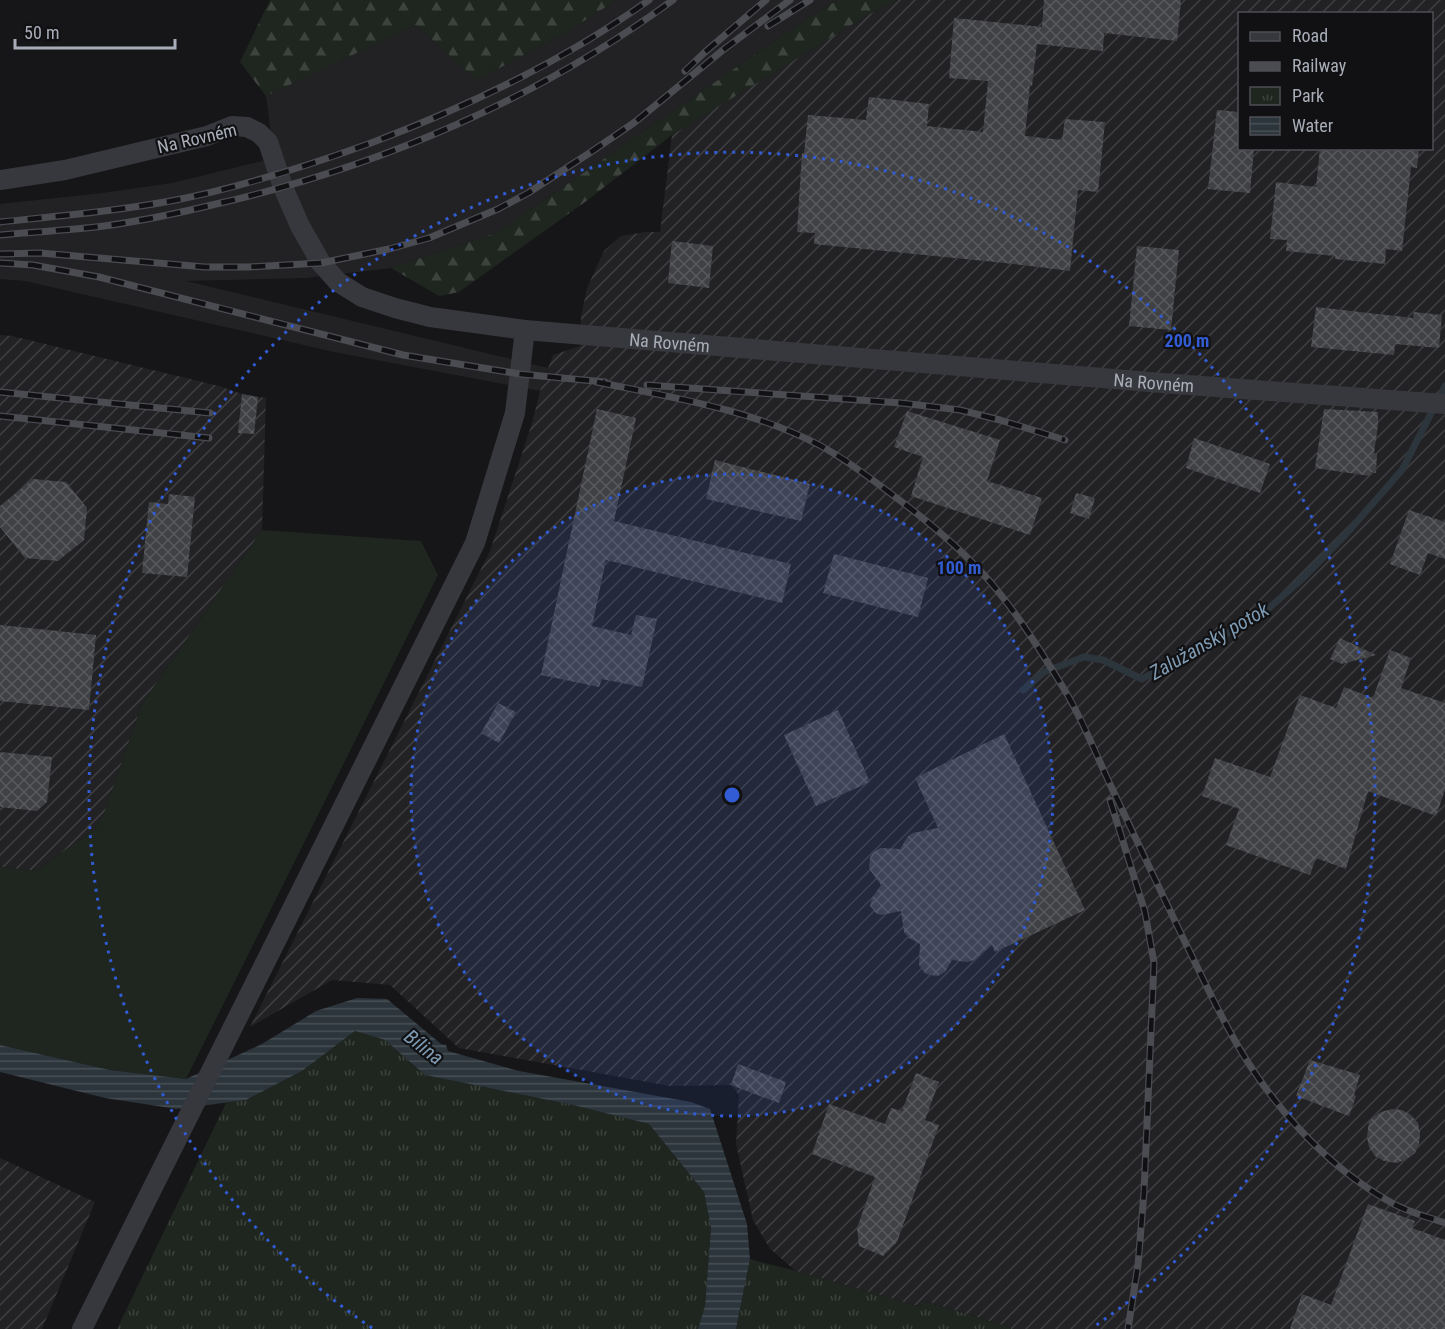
<svg xmlns="http://www.w3.org/2000/svg" width="1445" height="1329" font-family="'Roboto Condensed',sans-serif">
<style>
.built{fill:#222225}
.industrial{fill:url(#industrial-furrows);fill-rule:evenodd}
.grass{fill:#1e261f}
.forest{fill:url(#forest-firs)}
.park{fill:url(#park-tufts)}
.water{fill:url(#water-rules)}
.lines{fill:none;stroke-linecap:round;stroke-linejoin:round}
.stream{stroke:#2c353c;stroke-width:7}
.building{fill:url(#building-cross-hatch)}
.street{stroke:#37383d;stroke-width:20}
.rail-casing{stroke:#4a4c52;stroke-width:7}
.rail{stroke:#111113;stroke-width:4.5;stroke-dasharray:14;stroke-linecap:butt}
.ring{fill:none;stroke:#325cd3;stroke-width:3;stroke-dasharray:3 6}
.labels{text-anchor:middle;dominant-baseline:central;stroke-width:4.5;stroke-linejoin:round;paint-order:stroke}
.street-label{font-size:18px;fill:#a8adb8;stroke:#111113}
.water-label{font-size:20px;font-style:italic;fill:#7f9bb3;stroke:#111113}
.centre{fill:#325cd3;stroke:#111113;stroke-width:3}
.ring-label{font-size:18px;text-anchor:middle;font-weight:bold;fill:#325cd3;stroke:#111113;stroke-width:4.5;stroke-linejoin:round;paint-order:stroke}
</style>
<defs>
<pattern id="industrial-furrows" width="10" height="10" patternUnits="userSpaceOnUse" patternTransform="scale(1.5)"><rect width="10" height="10" fill="#222225"/><path d="M-1 1l2-2M0 10L10 0M9 11l2-2" fill="none" stroke="#3f3f43"/></pattern>
<pattern id="forest-firs" width="22" height="20" patternUnits="userSpaceOnUse" patternTransform="scale(1.5)"><rect width="22" height="20" fill="#1e261f"/><path d="M5 1l3.5 6h-7zM16 11l3.5 6h-7z" fill="#3c433d"/></pattern>
<pattern id="park-tufts" width="24" height="20" patternUnits="userSpaceOnUse" patternTransform="scale(1.5)"><rect width="24" height="20" fill="#1e261f"/><path d="M3 7l-1-3M5 7V3M7 7l1-3M15 17l-1-3M17 17v-4M19 17l1-3" fill="none" stroke="#3c433d"/></pattern>
<pattern id="water-rules" width="6" height="5" patternUnits="userSpaceOnUse" patternTransform="scale(1.5)"><rect width="6" height="5" fill="#2c353c"/><path d="M0 2.5h6" fill="none" stroke="#485056"/></pattern>
<pattern id="building-cross-hatch" width="8" height="8" patternUnits="userSpaceOnUse" patternTransform="scale(1.5)"><rect width="8" height="8" fill="#404145"/><path d="M0 0l8 8M0 8l8-8" fill="none" stroke="#595a5e"/></pattern>
</defs>
<rect width="100%" height="100%" fill="#161618"/>
<polygon class="built" points="617,0 838,0 805,20 498,232 391,268 306,278 186,281 548,368 540,391 334,352 25,281 0,279 0,204 102,193 172,183 274,158 266,96 416,25 477,80 560,36"/>
<g class="industrial">
<path d="M897,0H1445V1329H1015L925,1301L921,1307L796,1271L770,1249L753,1220L736,1144L739,1095L731,1085L670,1086L459,1048L390,985L332,980L250,1027L490,551L532,423L542,384L553,355L580,346L581,317L587,288L604,251L621,236L645,232H660L672,135L866,16ZM1240,14H1432V148H1240Z"/>
<polygon points="0,335 12,336 219,386 242,394 266,398 262,530 142,704 104,814 95,829 36,871 0,867"/>
<polygon points="0,1158 95,1202 42,1329 0,1329"/>
</g>
<polygon class="grass" points="262,530 421,541 438,575 186,1079 110,1070 0,1045 0,867 36,871 95,829 104,814 142,704"/>
<g class="forest">
<polygon points="270,0 617,0 560,36 477,80 416,25 266,96 240,62"/>
<polygon points="838,0 897,0 866,16 672,135 585,202 459,292 439,296 391,268 498,232 805,20"/>
</g>
<g class="park">
<polygon points="355,1031 385,1040 425,1075 573,1105 649,1124 704,1192 711,1228 705,1307 698,1329 117,1329 226,1103 246,1100 302,1071"/>
<polygon points="750,1259 796,1271 921,1307 924,1301 1015,1329 736,1329"/>
</g>
<polygon class="water" points="357,998 387,999 441,1044 446,1045 448,1051 519,1071 691,1102 710,1109 747,1224 750,1259 736,1329 698,1329 705,1306 711,1228 704,1192 649,1124 573,1105 425,1075 385,1040 355,1031 302,1071 246,1100 177,1109 105,1098 0,1072 0,1045 110,1070 186,1079 262,1044 316,1011"/>
<g class="lines">
<polyline class="stream" points="1023,690 1044,672 1084,657 1103,660 1142,679 1260,616 1303,578 1347,533 1402,470 1445,386"/>
</g>
<g class="building">
<polygon points="1044,0 1181,0 1177,41 1104,33 1103,51 1037,44 1032,86 1030,85 1025,136 1062,140 1065,119 1105,122 1098,192 1078,190 1070,271 1005,263 814,244 815,233 797,232 802,153 804,153 808,115 866,120 869,97 929,104 927,126 983,132 988,81 949,78 954,18 1042,27"/>
<polygon points="1217,110 1239,112 1239,148 1254,148 1250,193 1208,189"/>
<polygon points="1320,148 1419,148 1417,168 1411,167 1402,251 1386,249 1385,264 1335,259 1335,256 1286,251 1287,240 1270,239 1276,182 1316,187"/>
<polygon points="672,241 713,246 709,288 668,283"/>
<polygon points="1137,246 1179,250 1171,330 1129,326"/>
<polygon points="1316,307 1413,318 1414,312 1442,315 1439,348 1395,344 1394,355 1311,347"/>
<polygon points="242,394 258,397 254,434 238,433"/>
<polygon points="597,409 636,418 614,521 791,564 782,603 606,560 592,626 631,635 636,615 657,619 642,687 602,679 599,687 541,675"/>
<polygon points="1324,409 1378,412 1378,425 1374,453 1377,454 1376,473 1371,472 1370,476 1315,468"/>
<polygon points="907,411 1000,440 987,481 1042,498 1030,535 911,496 923,457 894,447"/>
<polygon points="1194,438 1270,464 1260,493 1186,468"/>
<polygon points="715,460 810,484 801,521 706,499"/>
<polygon points="33,479 66,482 87,508 84,540 58,561 25,558 0,527 0,506"/>
<polygon points="1076,493 1095,498 1089,519 1070,513"/>
<polygon points="169,494 195,497 187,577 142,573 149,502 168,504"/>
<polygon points="1409,510 1445,522 1445,559 1428,553 1420,575 1390,564"/>
<polygon points="834,554 928,578 918,617 823,593"/>
<polygon points="0,625 96,635 89,710 0,701"/>
<polygon points="1340,638 1376,655 1342,664 1330,659"/>
<polygon points="1390,650 1411,658 1401,688 1445,703 1445,790 1436,816 1368,791 1346,869 1316,858 1310,875 1226,845 1239,809 1202,796 1215,758 1270,777 1300,695 1336,708 1344,687 1373,698"/>
<polygon points="498,703 516,712 499,743 481,733"/>
<polygon points="838,710 870,782 816,806 784,735"/>
<polygon points="1004,734 1085,910 995,952 992,945 974,960 967,962 952,960 945,972 938,976 930,975 925,973 919,965 920,944 909,938 904,932 901,911 881,915 876,913 872,908 870,906 872,898 881,885 870,870 869,866 870,858 872,853 881,848 900,849 908,836 913,833 938,828 915,778"/>
<polygon points="0,752 52,757 47,802 37,811 0,807"/>
<polygon points="1310,1060 1360,1075 1354,1095 1356,1096 1349,1116 1296,1096"/>
<polygon points="738,1064 786,1082 779,1103 731,1085"/>
<polygon points="916,1073 939,1082 925,1120 939,1125 897,1242 883,1256 859,1246 857,1228 875,1177 812,1154 829,1104 885,1124 891,1108 902,1111"/>
<polygon points="1392,1109 1402,1110 1411,1115 1418,1123 1420,1133 1419,1144 1415,1153 1407,1159 1397,1163 1384,1161 1375,1156 1369,1147 1367,1137 1369,1121 1381,1112"/>
<polygon points="1368,1204 1415,1221 1412,1228 1445,1240 1445,1329 1290,1329 1302,1294 1331,1305"/>
</g>
<g class="lines">
<g class="street">
<path id="s1" d="M0,180L65,170L207,136L232,126L247,127L259,133L268,142L283,187L300,226L321,263L338,282L362,297L395,308L430,317L525,330L1162,383L1445,404"/>
<polyline points="82,1329 475,543 515,413 525,330"/>
</g>
<g class="rail-casing">
<g id="rail">
<polyline points="768,26 810,0"/>
<polyline points="685,71 705,52 766,0"/>
<path d="M0,222C58,216 118,211 176,200C242,187 307,166 371,143C469,106 564,61 649,0"/>
<path d="M0,235C35,232 70,230 104,226C142,221 179,213 216,204C379,167 538,99 673,0"/>
<polyline points="0,254 40,253 205,267 249,267 321,263 389,249 429,238 498,209 528,193 591,152 635,122 723,50 790,0"/>
<polyline points="0,263 33,265 99,277 403,355 520,374 605,382"/>
<path d="M597,382C670,397 754,410 821,446C847,460 870,478 894,496C929,522 964,551 992,584C1019,616 1042,653 1064,689C1081,717 1094,749 1108,780C1133,833 1158,886 1184,940C1199,970 1213,1001 1229,1030C1266,1099 1323,1165 1392,1203C1408,1212 1428,1217 1445,1223"/>
<polyline points="647,385 901,403 960,410 1000,420 1065,440"/>
<polyline points="0,392 210,413"/>
<polyline points="0,416 209,438"/>
<polyline points="1110,800 1145,912 1154,963 1144,1192 1138,1265 1128,1329"/>
</g>
</g>
<use href="#rail" class="rail"/>
</g>
<circle cx="732" cy="795" r="321" fill="#325cd3" fill-opacity=".12"/>
<g class="ring">
<circle cx="732" cy="795" r="321"/>
<path d="M372 1328A643 643 0 1 1 1092 1328"/>
</g>
<g class="labels">
<g class="street-label">
<text transform="translate(197 138) rotate(-13)">Na Rovném</text>
<text stroke="none"><textPath href="#s1" startOffset="778">Na Rovném</textPath></text>
<text stroke="none"><textPath href="#s1" startOffset="1264">Na Rovném</textPath></text>
</g>
<g class="water-label">
<text transform="translate(1209 641) rotate(-30)">Zalužanský potok</text>
<text transform="translate(424 1047) rotate(38)">Bílina</text>
</g>
</g>
<circle cx="732" cy="795" r="9" class="centre"/>
<g class="ring-label">
<text x="1187" y="347">200 m</text>
<text x="959" y="574">100 m</text>
</g>
<rect x="1238" y="12" width="195" height="138" fill="#111113" stroke="#4d4f55" stroke-width="1.5"/>
<rect x="1250" y="32" width="30" height="9" fill="#37383d" stroke="#4d4f55" stroke-width="1.5"/>
<text x="1292" y="42" font-size="18" fill="#a8adb8">Road</text>
<rect x="1250" y="62" width="30" height="9" fill="#4a4c52" stroke="#4d4f55" stroke-width="1.5"/>
<text x="1292" y="72" font-size="18" fill="#a8adb8">Railway</text>
<rect x="1250" y="87" width="30" height="18" fill="url(#park-tufts)" stroke="#4d4f55" stroke-width="1.5"/>
<text x="1292" y="102" font-size="18" fill="#a8adb8">Park</text>
<rect x="1250" y="117" width="30" height="18" fill="url(#water-rules)" stroke="#4d4f55" stroke-width="1.5"/>
<text x="1292" y="132" font-size="18" fill="#a8adb8">Water</text>
<path d="M15 39v9h160v-9" fill="none" stroke="#a8adb8" stroke-width="3"/>
<text x="24" y="39" font-size="18" fill="#a8adb8" stroke="#111113" stroke-width="4.5" paint-order="stroke">50 m</text>
</svg>
